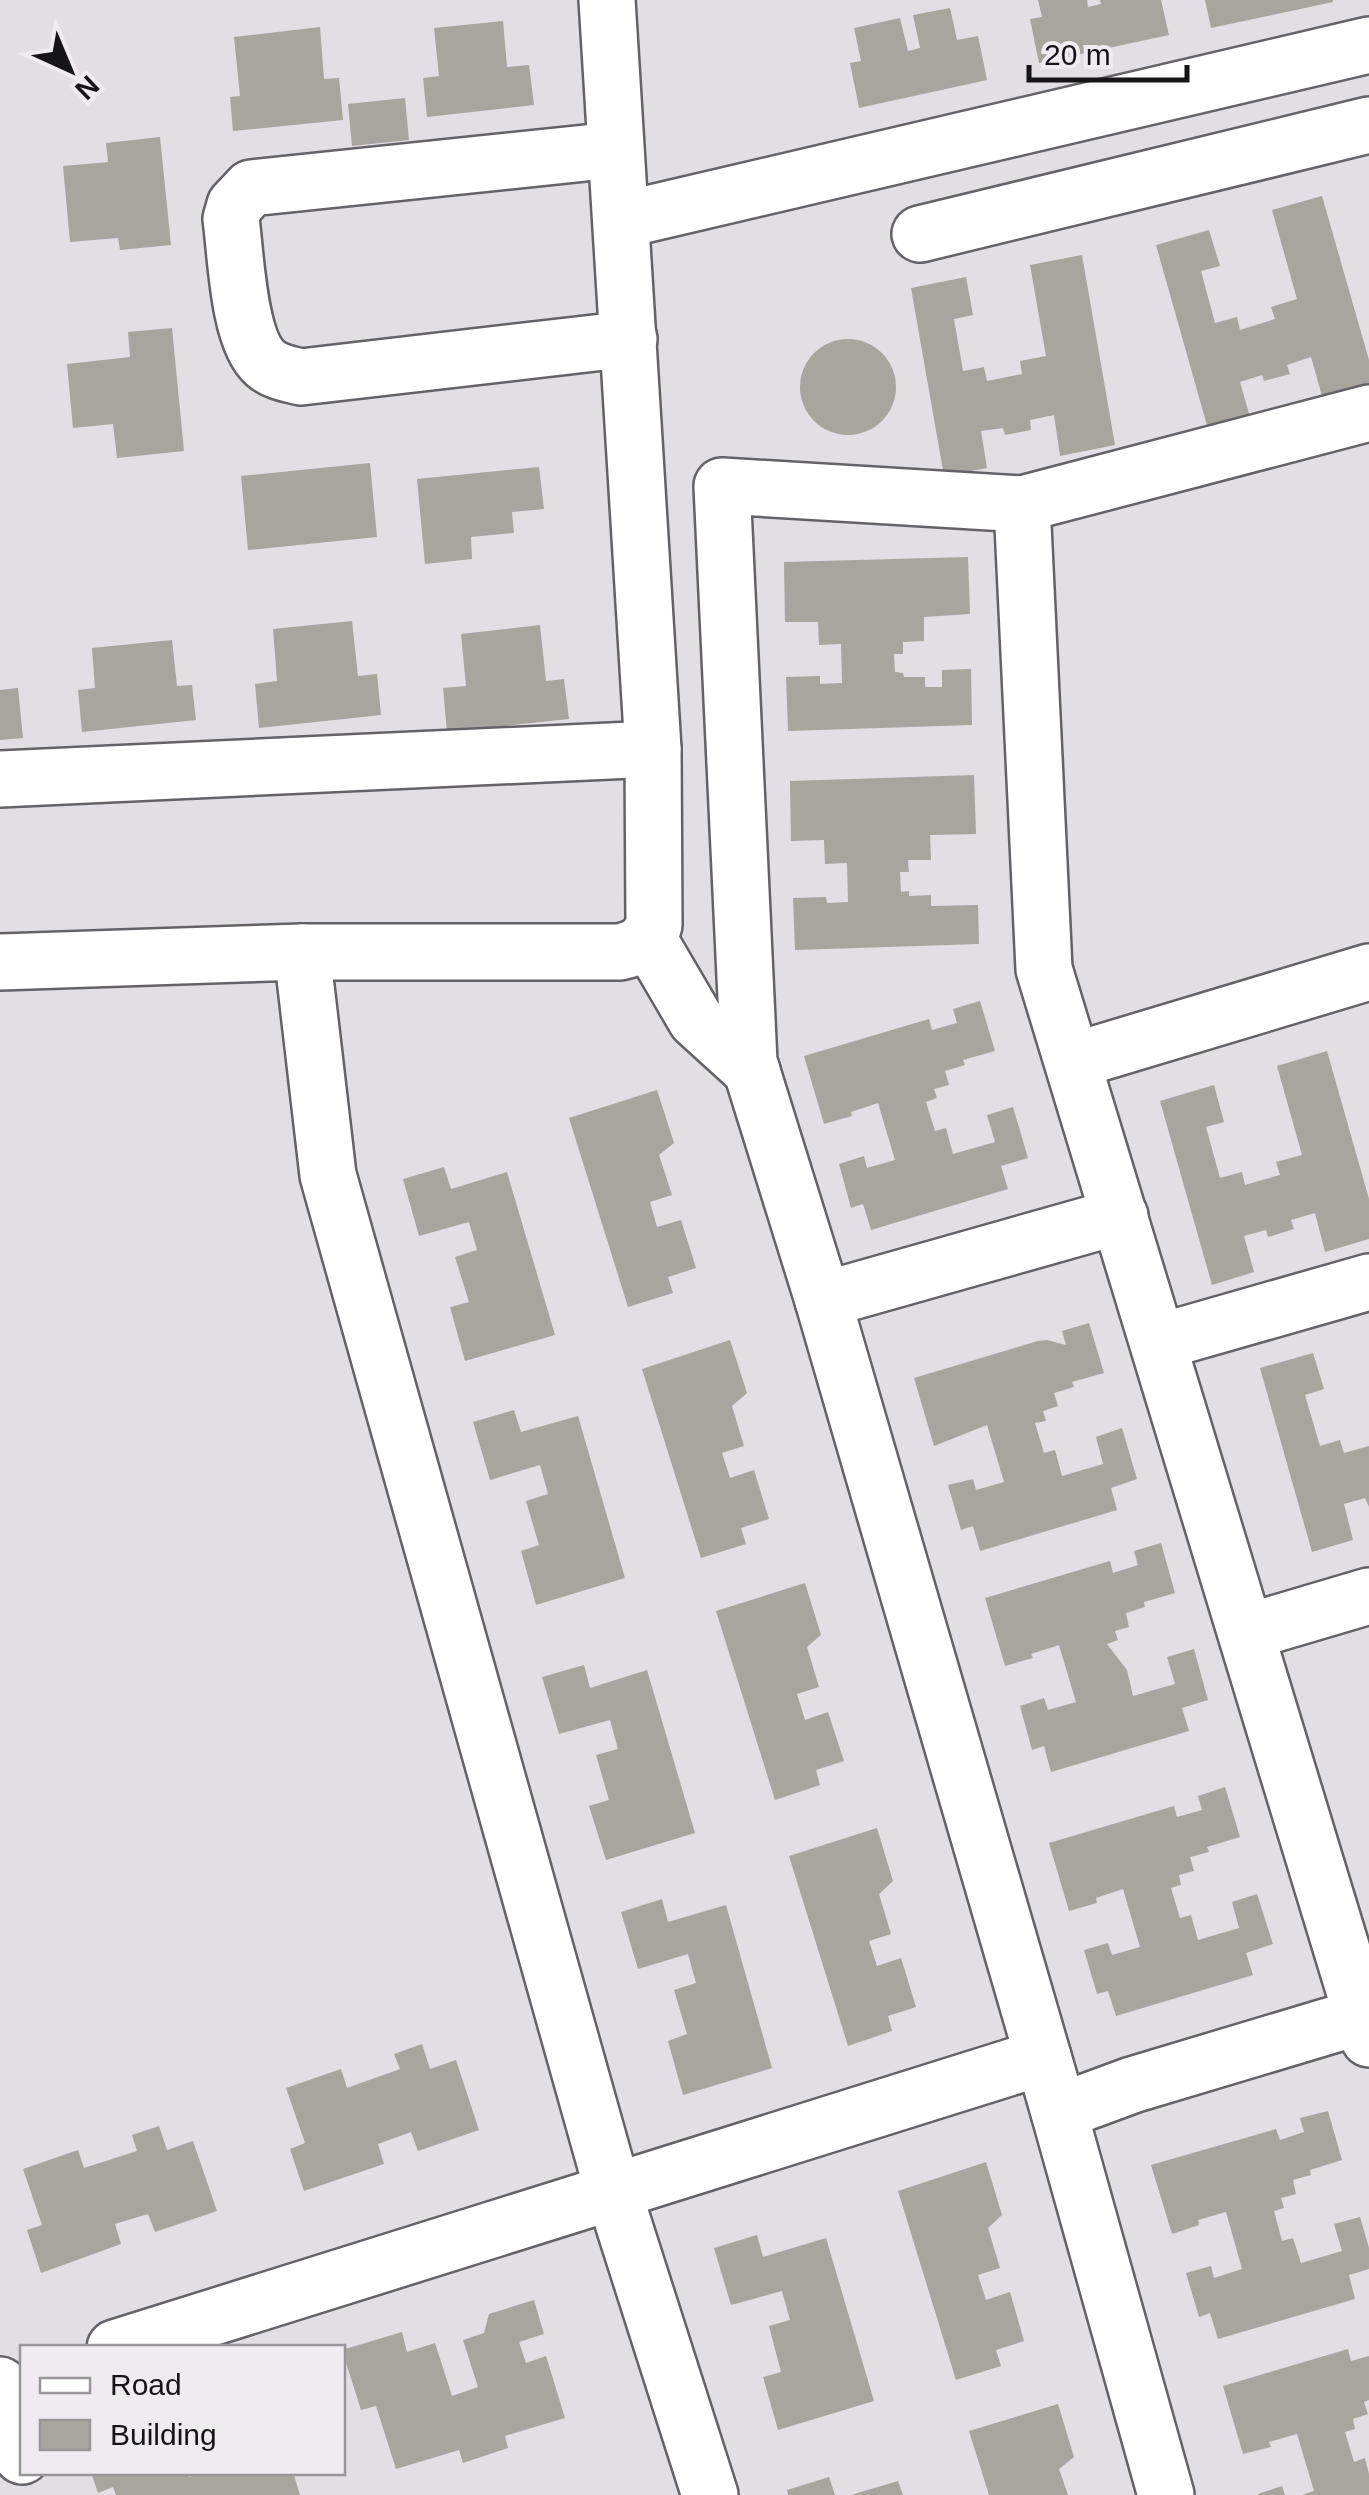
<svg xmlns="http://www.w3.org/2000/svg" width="1369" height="2495" font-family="Helvetica,sans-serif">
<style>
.building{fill:#a8a49e}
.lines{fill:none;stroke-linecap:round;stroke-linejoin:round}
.minor-casing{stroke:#656267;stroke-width:60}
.minor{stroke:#fff;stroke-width:55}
</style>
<rect width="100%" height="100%" fill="#e1dee4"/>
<g class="building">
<polygon points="1038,0 1087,0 1088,7 1101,4 1100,0 1161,0 1169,35 1039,63 1030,19 1042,17"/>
<polygon points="1205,0 1333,0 1333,2 1211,28"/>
<polygon points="950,8 957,40 978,36 987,80 859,108 850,63 861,61 854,28 900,18 908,51 920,48 913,15"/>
<polygon points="503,21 507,67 529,65 534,105 427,117 423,78 439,76 434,28"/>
<polygon points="320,27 324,79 339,78 343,120 233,131 230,97 240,96 234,37"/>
<polygon points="405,98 409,140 352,146 348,104"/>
<polygon points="160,137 171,245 120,250 118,238 70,242 63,166 108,162 106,143"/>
<polygon points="1322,196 1369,360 1369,383 1322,396 1311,357 1287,365 1290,374 1264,381 1262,375 1240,382 1250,417 1208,429 1156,245 1209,230 1220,266 1201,271 1215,323 1237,317 1240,330 1275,319 1271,307 1297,299 1272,210"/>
<polygon points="1082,255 1115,445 1060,456 1054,415 1030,420 1031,430 1005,435 1003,428 981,431 987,468 944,476 911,288 966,277 973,315 954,319 963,371 984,367 987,381 1022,374 1020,361 1046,356 1030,265"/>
<polygon points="172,328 184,451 117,458 113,424 73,428 67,364 130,357 128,332"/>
<circle cx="848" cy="387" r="48"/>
<polygon points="370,463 377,537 248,550 241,476"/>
<polygon points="539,467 544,509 512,512 514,533 471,537 472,559 425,564 417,479"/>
<polygon points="968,557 970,614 924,617 924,641 903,642 903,654 894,654 895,672 903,673 904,677 925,677 925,687 942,687 942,670 971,669 972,725 788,731 786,677 820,676 820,684 842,683 841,644 819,645 818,622 785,622 784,562"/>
<polygon points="352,621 358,676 377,674 381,715 259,728 255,684 277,681 273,629"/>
<polygon points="540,625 546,681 564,679 569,719 447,732 443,688 466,686 461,634"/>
<polygon points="172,640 177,686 192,685 196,720 82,732 78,690 95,688 92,648"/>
<polygon points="18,688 23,738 0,740 0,690"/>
<polygon points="974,775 976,834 930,835 931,860 908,860 909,872 900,872 901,892 909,891 909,896 931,895 931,906 978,905 979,944 795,950 793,898 826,897 827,903 848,902 847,863 825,864 824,840 791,841 790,781"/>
<polygon points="980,1001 995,1051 963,1060 965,1065 945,1071 949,1085 934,1089 937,1098 926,1102 935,1131 946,1128 953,1154 995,1142 987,1115 1013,1107 1028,1158 1001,1166 1008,1189 871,1230 863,1204 851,1208 839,1164 864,1156 867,1168 895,1160 878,1103 851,1112 852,1116 824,1124 804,1056 929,1019 932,1030 957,1023 953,1009"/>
<polygon points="1327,1051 1369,1199 1369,1239 1325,1252 1315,1213 1291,1220 1294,1229 1268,1237 1266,1230 1244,1236 1254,1272 1212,1285 1160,1101 1214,1085 1224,1122 1206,1127 1220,1178 1242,1172 1245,1185 1280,1175 1276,1162 1302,1155 1277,1066"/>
<polygon points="657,1090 674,1143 659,1155 672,1195 650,1202 657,1227 681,1220 696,1268 668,1277 673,1293 628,1307 569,1118"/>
<polygon points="444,1167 451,1189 507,1172 555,1335 465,1361 450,1307 469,1302 455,1257 477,1250 469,1222 419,1236 403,1179"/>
<polygon points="1089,1323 1104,1373 1072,1382 1074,1387 1054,1393 1058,1406 1043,1411 1046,1421 1035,1423 1044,1453 1055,1450 1062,1476 1103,1464 1096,1437 1122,1428 1137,1479 1111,1488 1117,1510 980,1551 973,1526 961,1530 948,1485 973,1479 976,1490 1004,1482 987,1425 934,1446 914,1378 1038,1341 1047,1340 1066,1345 1062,1331"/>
<polygon points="730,1340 747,1393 732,1406 744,1446 722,1453 730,1478 754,1470 769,1519 741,1528 746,1544 701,1558 642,1369"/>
<polygon points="1313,1353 1324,1389 1305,1395 1320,1446 1340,1440 1344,1453 1369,1446 1369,1507 1365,1498 1344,1504 1353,1540 1312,1552 1260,1368"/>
<polygon points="514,1410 521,1432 578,1416 625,1578 536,1605 521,1551 539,1545 526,1501 548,1494 540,1465 490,1480 473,1422"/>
<polygon points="1161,1543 1175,1593 1144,1602 1145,1607 1126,1613 1129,1627 1115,1631 1118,1640 1107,1644 1127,1670 1133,1696 1175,1684 1167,1657 1194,1649 1208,1700 1182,1708 1189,1731 1051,1772 1044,1746 1032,1750 1020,1706 1044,1698 1048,1710 1076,1702 1059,1645 1031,1654 1033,1658 1005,1666 985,1598 1110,1561 1113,1573 1138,1565 1134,1551"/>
<polygon points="805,1583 821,1635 807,1647 819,1687 797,1694 805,1720 828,1712 844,1761 816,1770 820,1785 775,1800 716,1611"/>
<polygon points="584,1665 590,1688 647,1670 695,1833 606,1860 589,1806 609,1800 596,1755 618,1749 610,1720 559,1734 542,1677"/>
<polygon points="1225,1787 1240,1837 1207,1847 1209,1852 1190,1857 1194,1871 1179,1875 1181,1885 1171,1888 1180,1918 1191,1915 1198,1940 1239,1928 1232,1902 1257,1894 1273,1944 1246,1953 1253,1975 1116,2016 1108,1991 1097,1994 1084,1950 1108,1943 1112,1955 1140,1947 1123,1889 1096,1898 1097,1903 1069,1911 1049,1843 1174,1806 1177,1817 1202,1810 1198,1796"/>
<polygon points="877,1828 893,1881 879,1894 891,1934 869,1941 877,1966 901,1958 916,2007 888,2016 892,2031 848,2046 789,1856"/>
<polygon points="662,1899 668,1922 726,1905 772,2068 683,2095 668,2041 687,2034 674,1990 696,1983 688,1954 638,1969 621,1912"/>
<polygon points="422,2044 430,2069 456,2060 479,2130 418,2151 411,2132 378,2144 384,2164 304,2191 290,2149 305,2143 286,2088 341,2069 347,2088 400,2069 394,2054"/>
<polygon points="1328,2111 1342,2160 1310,2170 1311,2175 1293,2180 1296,2194 1281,2198 1284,2208 1274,2211 1282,2241 1293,2238 1301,2263 1342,2251 1334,2224 1360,2217 1369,2248 1369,2269 1349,2275 1355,2299 1218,2339 1210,2313 1199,2317 1186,2273 1211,2266 1214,2278 1242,2269 1226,2212 1198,2220 1199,2225 1172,2234 1151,2165 1276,2129 1280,2140 1304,2132 1300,2118"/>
<polygon points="159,2126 167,2150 193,2141 217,2211 155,2232 148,2214 115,2224 121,2244 41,2273 27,2230 42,2225 23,2169 78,2150 84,2168 137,2151 132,2135"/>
<polygon points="986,2162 1002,2215 988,2228 1000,2268 978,2275 986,2300 1010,2292 1024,2341 996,2350 1001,2366 956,2380 898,2191"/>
<polygon points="757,2235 763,2257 826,2238 874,2401 778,2430 763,2377 781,2372 769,2326 790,2320 782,2291 731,2305 714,2248"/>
<polygon points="534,2300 544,2334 519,2342 526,2363 546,2356 565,2418 505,2436 508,2448 463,2463 459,2450 396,2469 376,2406 361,2410 342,2350 402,2332 407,2352 435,2343 452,2396 478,2387 463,2340 484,2333 489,2314"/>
<polygon points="1348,2349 1351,2361 1369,2356 1369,2400 1364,2402 1368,2414 1353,2419 1355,2429 1345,2432 1354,2462 1365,2458 1369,2474 1369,2495 1302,2495 1314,2491 1297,2434 1269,2442 1271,2447 1243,2454 1223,2386"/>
<polygon points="1058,2404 1074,2457 1059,2469 1068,2495 989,2495 969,2431"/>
<polygon points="91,2472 187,2472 189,2477 204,2472 293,2472 300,2495 116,2495 113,2487 98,2493"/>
<polygon points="829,2477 835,2495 788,2495 787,2490"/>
<polygon points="898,2481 903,2495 854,2495 854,2494"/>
<polygon points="1282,2486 1285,2495 1258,2495 1258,2494"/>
</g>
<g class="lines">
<g class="minor-casing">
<g id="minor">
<path d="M614,150L251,188L235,205L231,219C236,255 238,339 265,363C275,372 289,374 301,377L629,339"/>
<polyline points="622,220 1369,45"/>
<polyline points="920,234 1369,125"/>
<polyline points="1022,504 1044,969 1369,2039"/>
<polyline points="0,779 653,749"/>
<polyline points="648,938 696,1020 752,1071"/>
<polyline points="302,952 328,1175 613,2191 710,2495"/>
<path d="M0,962L302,952H620C638,948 647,942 654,925L653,749L607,0"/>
<polyline points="1073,1061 1369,972"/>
<polyline points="823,1300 1120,1216"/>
<polyline points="1159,1342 1369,1282"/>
<polyline points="1247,1632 1369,1596"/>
<polyline points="1059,2112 1132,2085 1362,2016"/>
<polyline points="115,2348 1043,2057"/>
<polyline points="0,2385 22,2456"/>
<polyline points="1166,2495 1059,2112 823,1300 749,1062 722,486 1022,504 1369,413"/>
</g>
</g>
<use href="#minor" class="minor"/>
</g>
<rect x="20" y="2345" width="325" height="130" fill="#efebf1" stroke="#989599" stroke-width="2.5"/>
<rect x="40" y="2378" width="50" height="15" fill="#ffffff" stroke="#989599" stroke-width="2.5"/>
<text x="110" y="2395" font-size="30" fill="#151416">Road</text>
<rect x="40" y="2420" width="50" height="30" fill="#a8a49e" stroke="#989599" stroke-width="2.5"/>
<text x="110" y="2445" font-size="30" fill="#151416">Building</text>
<g transform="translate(70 70) rotate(136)" stroke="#efebf1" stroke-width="8" paint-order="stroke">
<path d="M0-8L18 38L0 25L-18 38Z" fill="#151416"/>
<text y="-15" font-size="28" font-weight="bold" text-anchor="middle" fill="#151416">N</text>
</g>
<path d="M1029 65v15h158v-15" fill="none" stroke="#151416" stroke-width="5"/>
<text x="1044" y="65" font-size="30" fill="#151416" stroke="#efebf1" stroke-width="8" paint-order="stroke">20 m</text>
</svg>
